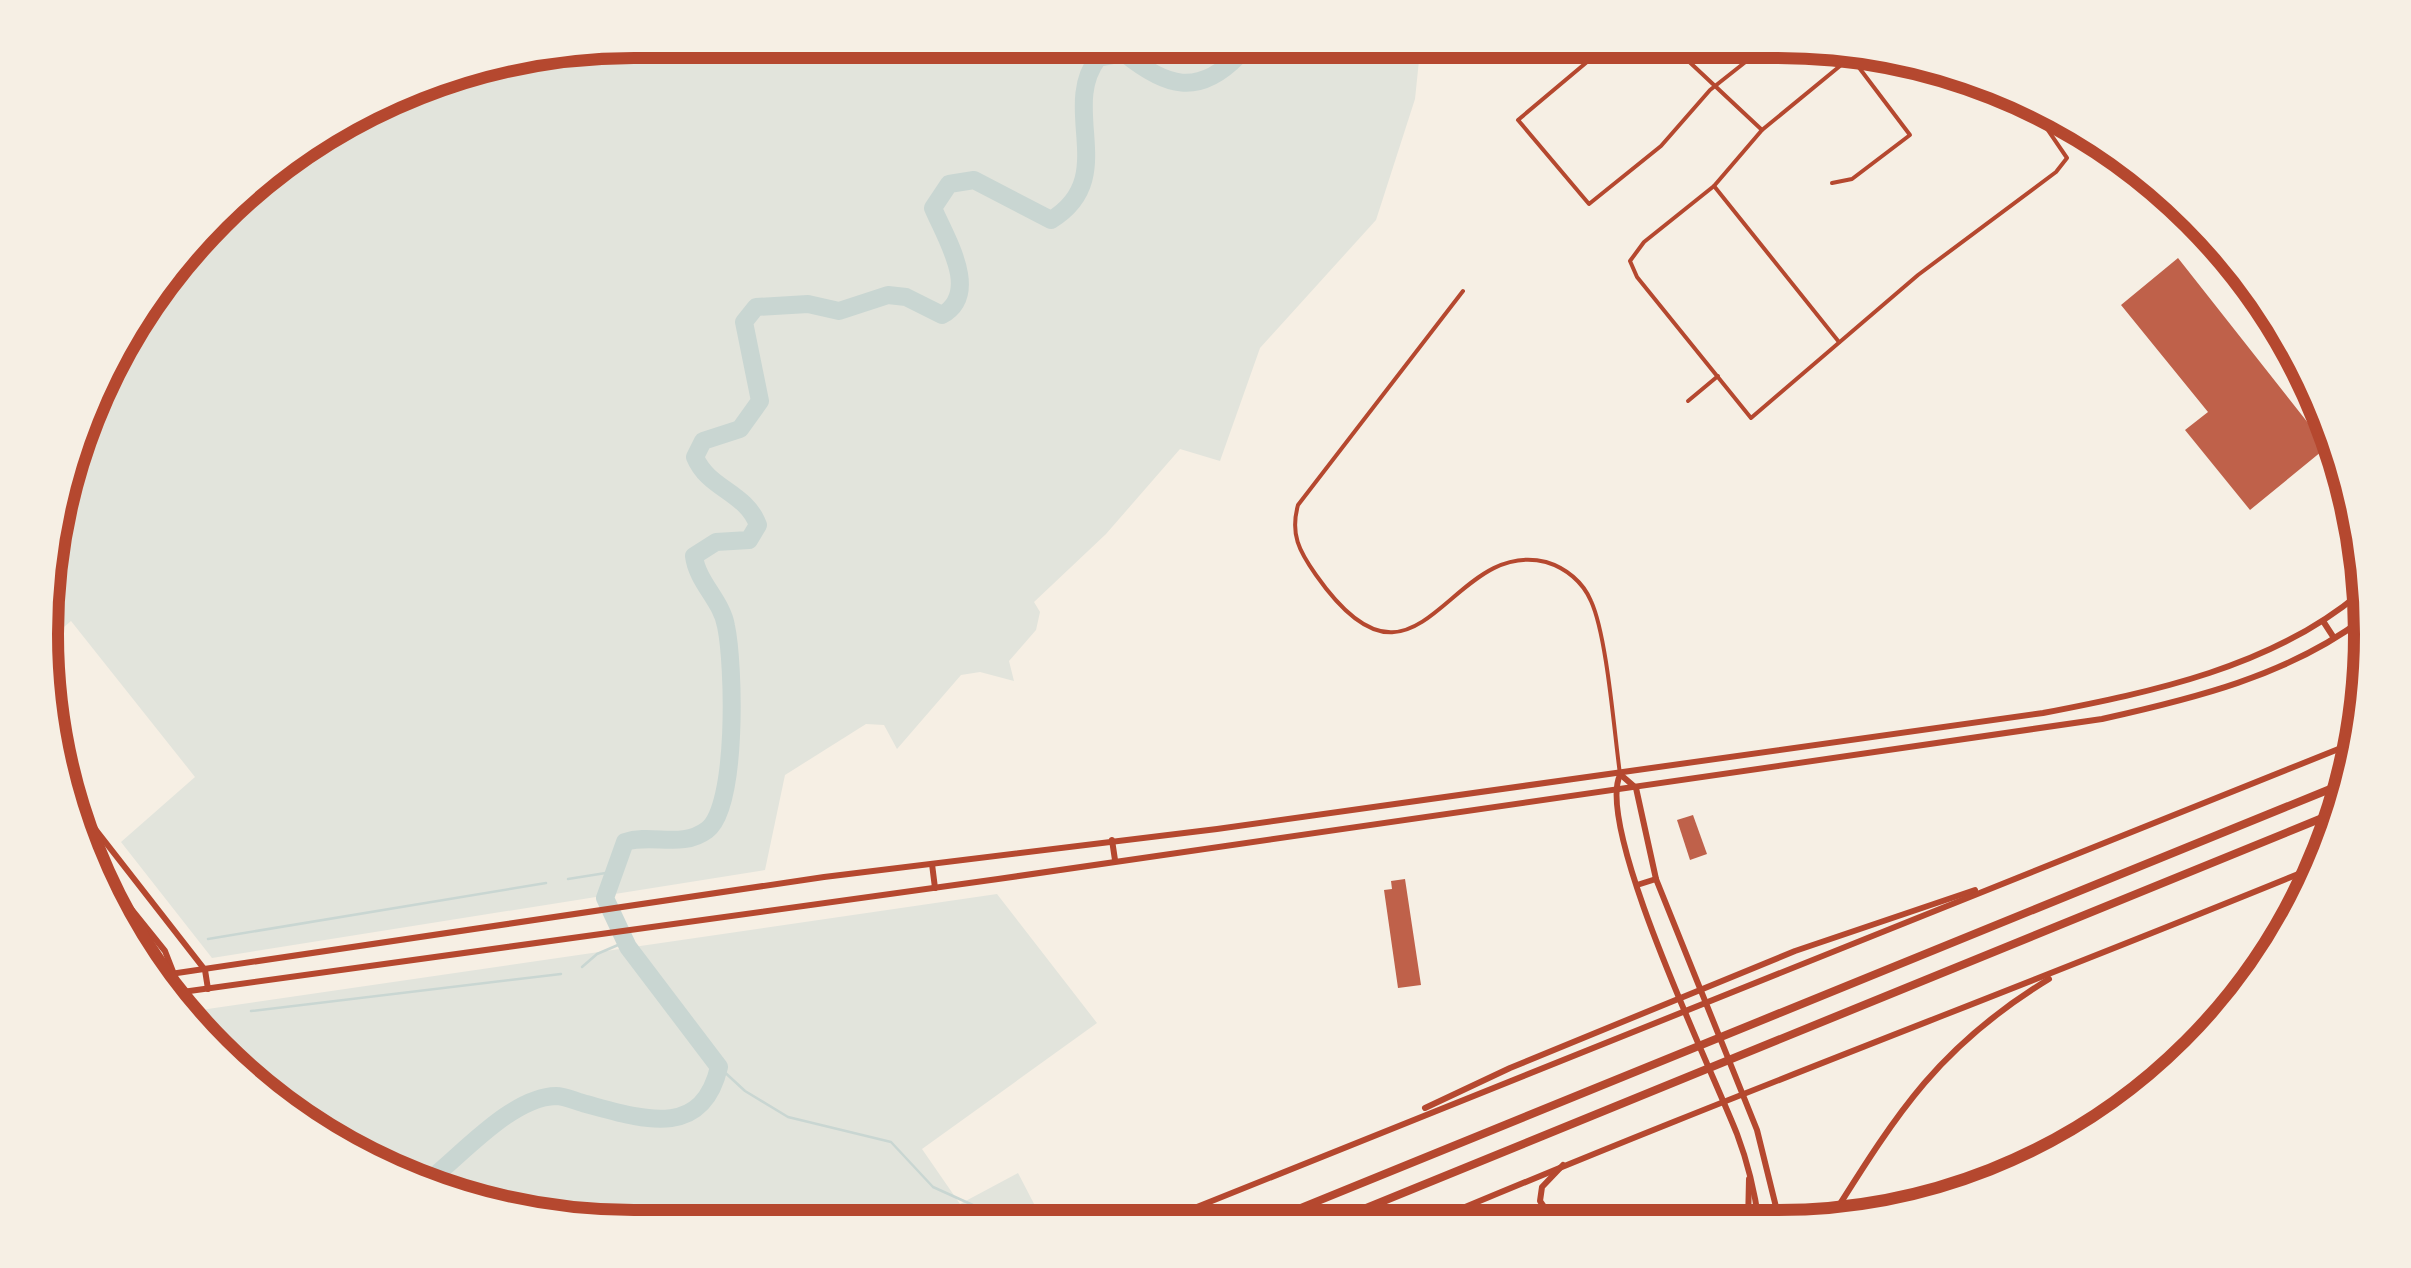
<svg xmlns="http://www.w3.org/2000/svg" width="2411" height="1268" font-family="'Alegreya Sans',sans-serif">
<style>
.green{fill:#e2e4dc}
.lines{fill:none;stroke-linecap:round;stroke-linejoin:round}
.stream{stroke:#c9d6d2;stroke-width:2.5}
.river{stroke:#c9d6d2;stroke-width:18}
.building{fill:#bf614a}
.minor{stroke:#b5482f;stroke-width:4}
.secondary{stroke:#b5482f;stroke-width:6}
.motorway{stroke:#b5482f;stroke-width:8}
.rim{fill:none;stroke:#b5482f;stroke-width:12}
</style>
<rect width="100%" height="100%" fill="#f6efe4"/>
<g class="green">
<polygon points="634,40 1421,41 1415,99 1376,220 1260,348 1220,461 1180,449 1106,534 1034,602 1040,612 1036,630 1009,661 1014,681 980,672 961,675 897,749 884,725 866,724 785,775 765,870 212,958 121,842 195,777 71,621 44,644 60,481 140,304 272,163 443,72"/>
<polygon points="997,894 1097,1023 922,1149 960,1204 1018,1173 1045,1225 596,1227 371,1166 188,1026 180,1013"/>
</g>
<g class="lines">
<g class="stream">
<polyline points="568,879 612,872"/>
<polyline points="208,939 546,883"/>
<polyline points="582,967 597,954 625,942"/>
<polyline points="251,1011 561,974"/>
<polyline points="719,1067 745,1091 788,1117 891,1142 933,1187 986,1211"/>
</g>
<path class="river" d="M427,1182C461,1156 511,1097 556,1096C565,1096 577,1102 586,1104C642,1119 702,1140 719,1067L628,947L605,898L625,842C652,833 682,849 707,830C738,807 734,664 726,626C722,601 697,582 694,556L716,542L749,540L758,525C746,492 708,489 695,457L703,441L740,429L760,401L744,322L756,307L808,304L839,311L888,295L906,297L942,315C981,293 946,239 933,208L949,184L974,180L1051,220C1120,178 1059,109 1098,58L1124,53C1166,87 1198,97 1238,56L1234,41"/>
</g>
<g class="building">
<polygon points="2178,258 2327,447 2250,510 2185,430 2208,412 2121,305"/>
<polygon points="1693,815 1707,854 1690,860 1677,820"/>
<polygon points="1405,879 1421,985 1398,988 1384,890 1392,889 1391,881"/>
</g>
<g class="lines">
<g class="minor">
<polyline points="1612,41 1518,120 1589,204 1661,146 1710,90 1772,41"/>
<polyline points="1667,41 1762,130"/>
<polyline points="1857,52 1762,130 1714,186 1644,242 1630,261 1637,277 1751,418 1918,275 2056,172 2067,158 2026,98"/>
<polyline points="1832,183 1852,179 1910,135 1851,57"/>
<polyline points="1714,186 1839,342"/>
<path d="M1463,291L1298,505C1290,534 1299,551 1316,575C1419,722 1448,537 1546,562C1566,568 1583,582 1591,601C1607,636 1614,731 1620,774"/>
<polyline points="1688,401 1718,376"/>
</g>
<g class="secondary">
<polyline points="2323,621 2334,638"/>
<path d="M1620,775C1595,828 1712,1070 1737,1134C1748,1163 1755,1193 1759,1223"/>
<polyline points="1621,775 1636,788 1656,879 1757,1130 1780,1223"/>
<polyline points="71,798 205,970 208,989"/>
<polyline points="1112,840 1115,860"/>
<polyline points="82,848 165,951 181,992"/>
<polyline points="932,864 935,888"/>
<polyline points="1637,885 1656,879"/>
<path d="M157,976L824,877L1217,829L2043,713C2152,692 2272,667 2359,594"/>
<path d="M168,994L998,879L2102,719C2192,699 2287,676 2363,619"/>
<polyline points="1425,1108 1510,1068 1795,951 1975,890"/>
<polyline points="1563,1165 1542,1187 1540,1201 1549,1214 1579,1224"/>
<polyline points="1748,1223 1749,1179"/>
<path d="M1828,1223C1896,1115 1937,1047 2049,979"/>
<path d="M1425,1224C1720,1099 2021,988 2318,866"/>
<polyline points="1460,1224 1530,1224"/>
<polyline points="1152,1225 2351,744"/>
</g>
<g class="motorway">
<polyline points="1327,1224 2332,814"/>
<polyline points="1259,1225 2340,785"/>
</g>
</g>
<path d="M0 0H2411V1268H0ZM634 58H1778A576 576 0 0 1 2354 634V634A576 576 0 0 1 1778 1210H634A576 576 0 0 1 58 634V634A576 576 0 0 1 634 58Z" fill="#f6efe4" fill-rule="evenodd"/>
<path class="rim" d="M634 58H1778A576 576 0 0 1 2354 634V634A576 576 0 0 1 1778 1210H634A576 576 0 0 1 58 634V634A576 576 0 0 1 634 58Z"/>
</svg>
